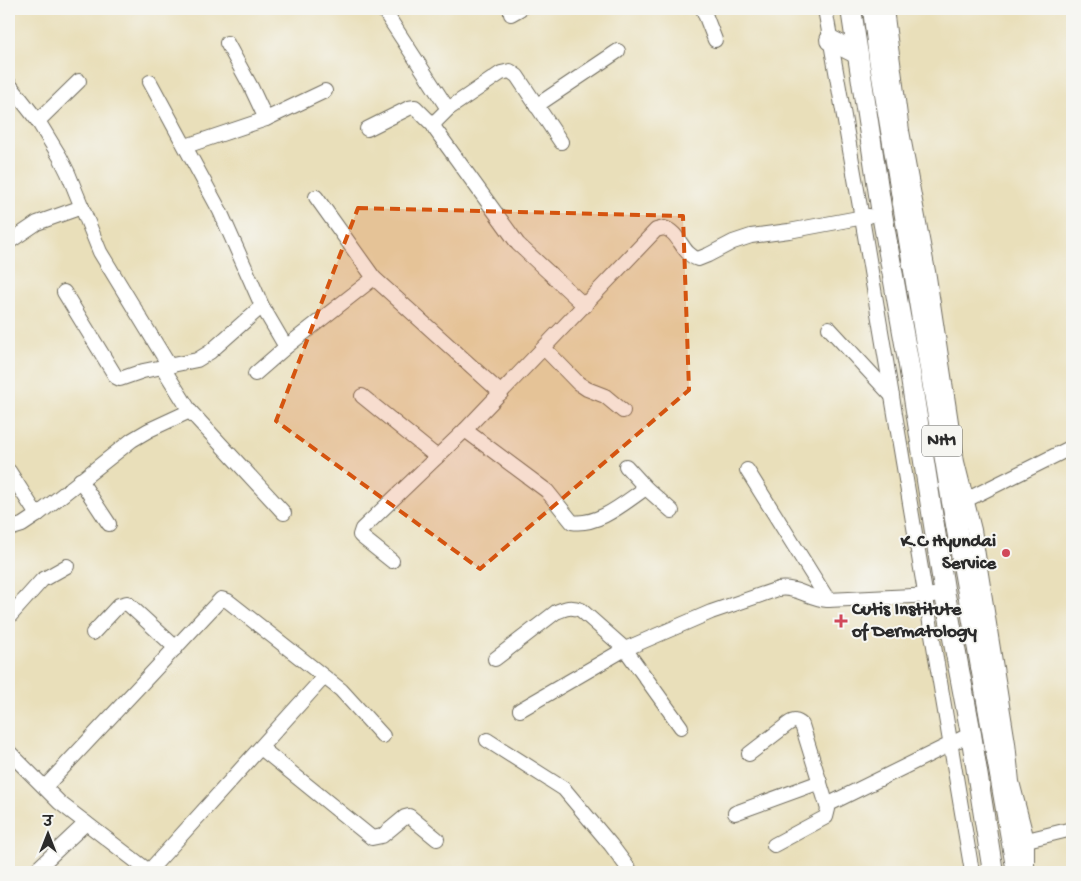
<svg xmlns="http://www.w3.org/2000/svg" width="1081" height="881" font-family="'Gochi Hand','Playpen Sans Deva',sans-serif">
<style>
.lines{fill:none;stroke-linecap:round;stroke-linejoin:round}
.minor-casing{stroke:#6e6a5d;stroke-width:16}
.highway-casing{stroke:#6e6a5d;stroke-width:22}
.minor{stroke:#fff;stroke-width:14}
.highway{stroke:#fff;stroke-width:20}
.marked{fill:#d5540f;fill-opacity:0.2;stroke:#d5540f;stroke-width:4;stroke-dasharray:10 6;stroke-linejoin:round}
.poi-dot{fill:#d1495b;stroke:#f6f6f2;stroke-width:2}
.labels{text-anchor:middle;dominant-baseline:central;stroke-width:4;stroke-linejoin:round;paint-order:stroke}
.shield{fill:#f6f6f2;stroke:#686867;stroke-width:1}
.shield-label{font-size:18px;font-weight:bold;fill:#2b2b2b}
.poi-label{font-size:19px;font-weight:bold;fill:#2b2b2b;stroke:#f6f6f2;text-anchor:end}
</style>
<rect width="100%" height="100%" fill="#f6f6f2"/>
<filter id="ink" filterUnits="userSpaceOnUse"><feTurbulence type="fractalNoise" baseFrequency=".02" numOctaves="2"/><feDisplacementMap in="SourceGraphic" scale="10" xChannelSelector="R" yChannelSelector="G"/><feConvolveMatrix kernelMatrix="1 2 1 2 8 2 1 2 1" color-interpolation-filters="sRGB"/></filter>
<filter id="wash" filterUnits="userSpaceOnUse"><feTurbulence type="fractalNoise" baseFrequency=".0096" numOctaves="4" result="noise"/><feDisplacementMap in="SourceGraphic" scale="20" xChannelSelector="R" yChannelSelector="G"/><feGaussianBlur stdDeviation="1.12" result="paint"/><feColorMatrix in="noise" values="0 0 0 0 0 0 0 0 0 0 0 0 0 0 0 0 0 1.4 0 .05"/><feComposite in="paint" operator="in"/></filter>
<g filter="url(#wash)">
<rect width="100%" height="100%" fill="#e9dfba"/>
</g>
<g filter="url(#ink)">
<g class="lines">
<g class="minor-casing">
<g id="minor">
<polyline points="383,9 448,109"/>
<polyline points="703,9 715,40"/>
<polyline points="825,9 862,218 972,872"/>
<polyline points="886,9 902,131 929,277 957,462 974,530 1008,743 1012,782 1027,840 1027,872"/>
<polyline points="511,14 520,9"/>
<polyline points="227,43 251,87 266,119"/>
<polyline points="150,82 220,211 262,306 286,347"/>
<polyline points="9,84 38,121 60,157 68,173 100,252 170,367"/>
<polyline points="536,106 618,51"/>
<polyline points="38,121 79,81"/>
<polyline points="367,129 409,108 415,107 434,126"/>
<polyline points="561,142 517,76 510,71 501,73 448,109 434,123 435,129 518,244 585,306"/>
<polyline points="186,146 266,119 325,91"/>
<polyline points="316,197 374,278 501,393"/>
<polyline points="9,242 37,223 82,207"/>
<polyline points="64,292 116,377 120,379 143,371 197,360 210,352 262,306"/>
<polyline points="829,328 892,396"/>
<polyline points="544,348 578,383 587,389 605,396 623,411"/>
<polyline points="163,368 190,411 284,513"/>
<polyline points="255,374 286,347 374,278"/>
<polyline points="362,396 437,457"/>
<path d="M465,430L547,491L572,522C599,526 625,502 646,488"/>
<polyline points="626,466 646,488 672,511"/>
<polyline points="747,470 828,600"/>
<polyline points="9,471 37,515"/>
<polyline points="80,480 109,524"/>
<polyline points="958,501 966,500 1072,447"/>
<polyline points="9,529 22,525 37,515 132,440 149,430 190,411"/>
<path d="M392,561L362,537L360,535L362,529L465,430L656,230L664,228C680,232 681,254 698,259L708,255L733,242L751,236L789,231L869,216"/>
<polyline points="9,617 42,580 67,566"/>
<polyline points="93,633 119,605 127,603 176,648"/>
<path d="M495,659L556,612C566,608 571,606 581,610L625,649L681,727"/>
<path d="M520,710L625,649L711,612L778,589C796,586 810,599 828,600L934,595"/>
<polyline points="487,740 564,789 611,845 631,872"/>
<polyline points="261,748 372,838 382,836 405,817 409,816 437,839"/>
<polyline points="9,752 60,803 150,872"/>
<path d="M749,754L788,724C794,720 797,720 802,725L828,809L826,817L774,845"/>
<polyline points="45,787 221,599 228,601 341,690 383,736"/>
<polyline points="827,805 971,734"/>
<polyline points="735,813 820,782"/>
<polyline points="1019,839 1027,840 1072,829"/>
<polyline points="149,871 324,677"/>
<polyline points="34,872 86,823"/>
</g>
</g>
<g class="highway-casing">
<g id="highway">
<polyline points="851,9 882,214 909,366 945,595 971,734 993,872"/>
<polyline points="873,9 879,58 952,502 1017,872"/>
<polyline points="830,40 858,54"/>
</g>
</g>
<use href="#minor" class="minor"/>
<use href="#highway" class="highway"/>
</g>
</g>
<path class="marked" d="M358,208L683,216L689,390L480,569L276,421Z"/>
<g class="poi-dot">
<circle cx="1006" cy="553" r="5"/>
<path d="M838.5 613.5h5v5h5v5h-5v5h-5v-5h-5v-5h5z"/>
</g>
<g class="labels">
<rect class="shield" x="922" y="425.5" width="40" height="31" rx="4"/>
<g class="shield-label">
<text x="942" y="441">NH1</text>
</g>
<g class="poi-label">
<text x="996" y="542">K.C Hyundai<tspan x="996" dy="22">Service</tspan></text>
<text x="852" y="610" text-anchor="start">Cutis Institute<tspan x="852" dy="22">of Dermatology</tspan></text>
</g>
</g>
<rect width="1081" height="881" fill="none" stroke="#f6f6f2" stroke-width="30"/>
<g transform="translate(48 834)" stroke="#f6f6f2" stroke-width="4" paint-order="stroke">
<path d="M0-4L9 19L0 12L-9 19Z" fill="#2b2b2b"/>
<text y="-8" font-size="14" font-weight="bold" text-anchor="middle" fill="#2b2b2b">उ</text>
</g>
</svg>
